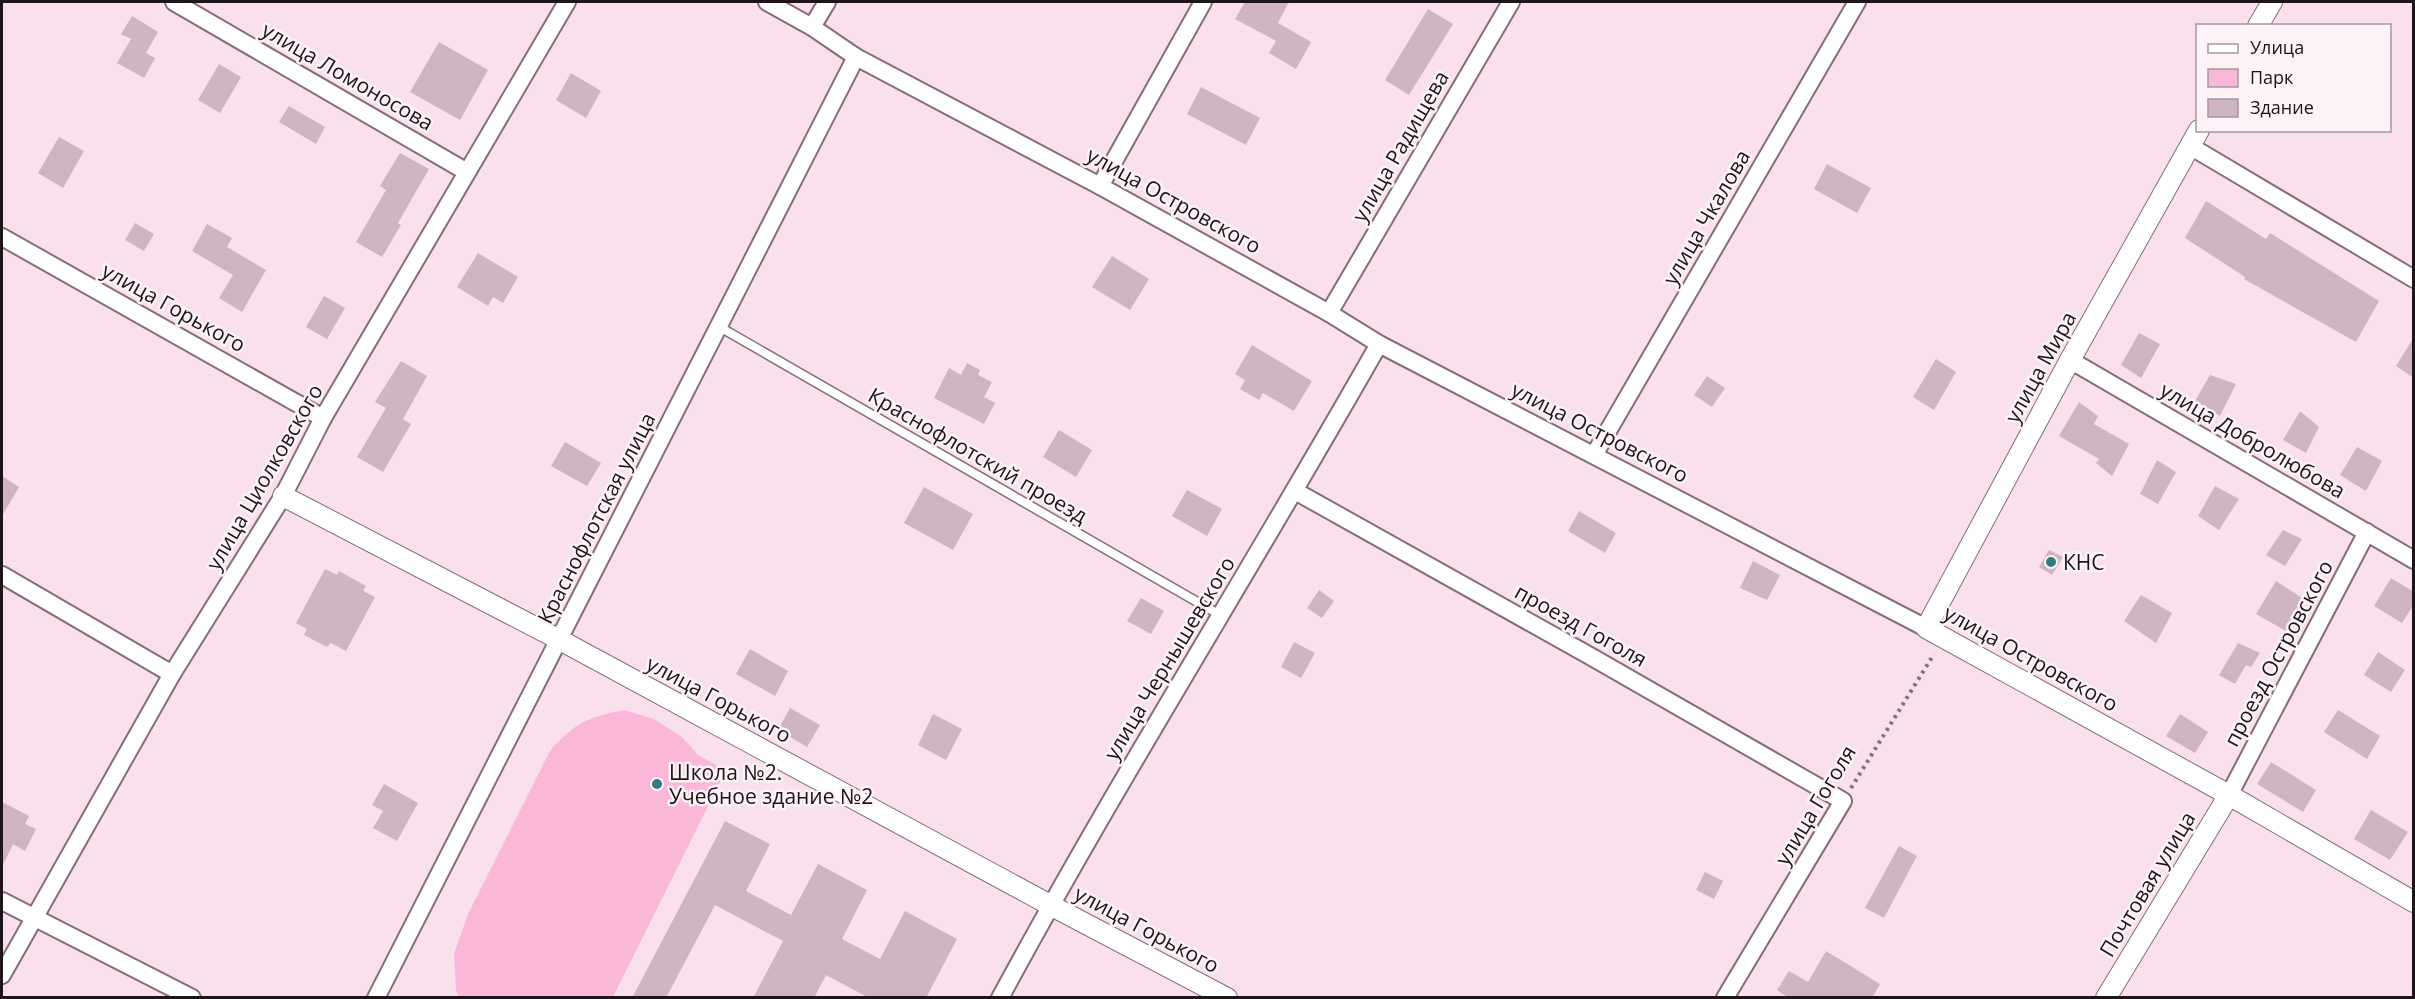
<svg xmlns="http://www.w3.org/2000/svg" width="2415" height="999" font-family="'Open Sans',sans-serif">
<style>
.green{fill:#fbb7d8}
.building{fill:#ceb5c1}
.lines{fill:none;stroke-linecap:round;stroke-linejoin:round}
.service-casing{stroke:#856e79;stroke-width:11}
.minor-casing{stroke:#856e79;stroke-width:20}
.tertiary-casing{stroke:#856e79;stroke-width:22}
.path{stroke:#817178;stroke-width:4;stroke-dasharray:3 4.5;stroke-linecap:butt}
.service{stroke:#fff;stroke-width:8}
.minor{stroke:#fff;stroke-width:16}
.tertiary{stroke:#fff;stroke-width:20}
.poi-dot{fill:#347a86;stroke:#fdf2f7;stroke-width:2}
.labels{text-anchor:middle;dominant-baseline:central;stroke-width:5;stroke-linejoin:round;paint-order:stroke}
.street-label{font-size:21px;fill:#1d1519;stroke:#fdf2f7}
.poi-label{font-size:21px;fill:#1d1519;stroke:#fdf2f7;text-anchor:start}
</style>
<rect width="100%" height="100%" fill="#fae0ec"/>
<path class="green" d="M624,710L654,719L682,737L698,755L726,770L613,997H459L456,990L454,954L468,914L550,751C576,722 586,718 624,710Z"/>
<g class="building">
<polygon points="1245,2 1289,2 1278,23 1311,42 1296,69 1269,53 1276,41 1235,19"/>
<polygon points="1428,9 1453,24 1409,95 1385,80"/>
<polygon points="132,16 158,32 146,53 155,58 144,78 117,63 131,39 121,34"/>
<polygon points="439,42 488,70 460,120 410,92"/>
<polygon points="219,64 241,77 220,113 198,100"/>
<polygon points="571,73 601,91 586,118 556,100"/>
<polygon points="1201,87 1260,118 1246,145 1187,114"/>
<polygon points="289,106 325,127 316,144 279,122"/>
<polygon points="59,137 84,151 63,188 38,173"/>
<polygon points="400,153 429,169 398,223 401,225 382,257 356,242 386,190 380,186"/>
<polygon points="1827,164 1871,188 1857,213 1814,189"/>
<polygon points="2206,201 2266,239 2270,233 2379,301 2356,342 2244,279 2245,277 2185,238"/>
<polygon points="135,223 154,234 144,251 125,240"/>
<polygon points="207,224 232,238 227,247 266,270 242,312 219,298 233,275 192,251"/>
<polygon points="478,253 518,277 503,303 493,297 488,306 457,287"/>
<polygon points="1112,256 1149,279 1130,310 1092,287"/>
<polygon points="324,296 345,308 327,339 306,327"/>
<polygon points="2139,333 2160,344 2141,378 2121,365"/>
<polygon points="2414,337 2414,378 2396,366"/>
<polygon points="1252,345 1312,381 1294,411 1263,393 1259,400 1240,389 1245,380 1235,374"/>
<polygon points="1936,359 1956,372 1934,410 1913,397"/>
<polygon points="401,361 427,376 403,419 411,424 383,472 357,457 386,408 375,402"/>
<polygon points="967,363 980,370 978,375 992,382 984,397 995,403 984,424 934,398 949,368 961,375"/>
<polygon points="2210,375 2236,384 2220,416 2195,401"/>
<polygon points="1707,376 1725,388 1712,407 1694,395"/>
<polygon points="2079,402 2098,416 2094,424 2129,444 2112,476 2096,463 2099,459 2059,436"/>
<polygon points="2300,411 2319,427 2306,453 2283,440"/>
<polygon points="1059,430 1092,450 1076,477 1043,457"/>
<polygon points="565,442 601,463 587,486 551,466"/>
<polygon points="2357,447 2382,461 2366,491 2340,475"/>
<polygon points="2157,460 2176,472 2158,504 2140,494"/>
<polygon points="2,476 19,487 2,516"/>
<polygon points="2215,486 2239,499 2219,530 2198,516"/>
<polygon points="924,487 973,514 953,550 904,523"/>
<polygon points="1187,490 1222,509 1207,536 1172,516"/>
<polygon points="1579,511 1616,533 1605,553 1568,531"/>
<polygon points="2283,530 2302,539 2285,566 2266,555"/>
<polygon points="2049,550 2063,557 2052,575 2039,567"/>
<polygon points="1753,561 1780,575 1767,600 1740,588"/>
<polygon points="325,569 337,575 339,571 366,586 363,591 375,597 346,651 331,643 327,647 304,635 307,629 296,623"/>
<polygon points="2391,578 2414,592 2414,604 2402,623 2374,606"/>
<polygon points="2276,581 2305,600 2286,631 2256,614"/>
<polygon points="1319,590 1334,601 1322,618 1307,608"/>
<polygon points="2141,595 2172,613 2156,643 2124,621"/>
<polygon points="1141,598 1164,611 1151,634 1127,621"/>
<polygon points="1294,642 1315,653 1301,678 1281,667"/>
<polygon points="2238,643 2260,653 2251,667 2246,665 2235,684 2219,675"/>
<polygon points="750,649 788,671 775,696 736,674"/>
<polygon points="2378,652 2405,670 2391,692 2364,675"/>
<polygon points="790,708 820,725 807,747 778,730"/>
<polygon points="2338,710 2380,736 2367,759 2324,732"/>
<polygon points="933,714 962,729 946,760 918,745"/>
<polygon points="2180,714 2208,732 2195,753 2166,736"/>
<polygon points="2271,762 2316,790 2303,812 2257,784"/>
<polygon points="384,784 418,803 397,841 373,828 383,811 372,805"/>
<polygon points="2,802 29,816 25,824 36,829 25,851 13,844 2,867"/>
<polygon points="2371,810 2408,832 2390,860 2354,839"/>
<polygon points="725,821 770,844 746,891 791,915 818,864 867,890 842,939 880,959 905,911 957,939 926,998 869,998 826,975 814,998 753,998 783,941 715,905 666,998 632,998"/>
<polygon points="1899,846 1917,856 1884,918 1865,908"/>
<polygon points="1705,872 1723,881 1714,899 1696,890"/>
<polygon points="1826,951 1880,984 1872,998 1789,998 1777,990 1789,971 1808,982"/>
</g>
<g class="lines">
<g class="service-casing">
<polyline id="service" points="718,326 1220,615"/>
</g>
<g class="minor-casing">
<g id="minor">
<polyline points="174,2 467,172"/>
<polyline points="767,2 812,27 856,57 1100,186 1329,313 1379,344 1926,628"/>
<polyline points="812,27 827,2"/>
<polyline points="2190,146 2414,279"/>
<polyline points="1100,186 1203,2"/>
<polyline points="2,237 323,418"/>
<polyline points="1329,313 1511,2"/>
<polyline points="2070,360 2414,560"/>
<polyline points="1594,455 1857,2"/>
<polyline points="1295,491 1590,656 1843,801 1725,998"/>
<polyline points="2,575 172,674"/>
<polyline points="2229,795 2367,532"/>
<polyline points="2,901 192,998"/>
<polyline points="2,975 172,674 283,496 323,418 567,2"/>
<polyline points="376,998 856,57"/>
<path d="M1000,998C1120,776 1255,563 1379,344"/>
</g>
</g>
<g class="tertiary-casing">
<g id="tertiary">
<polyline points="2258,26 2272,2"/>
<polyline points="2199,130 2070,360 1926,628 2229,795 2414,902"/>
<polyline points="283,496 560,640 1050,905 1227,998"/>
<polyline points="2106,998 2229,795"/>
</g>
</g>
<polyline class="path" points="1851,788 1934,654"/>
<use href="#service" class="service"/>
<use href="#minor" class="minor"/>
<use href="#tertiary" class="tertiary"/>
</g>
<g class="poi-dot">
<circle cx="2051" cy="562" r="6"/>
<circle cx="657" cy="784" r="6"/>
</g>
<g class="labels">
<g class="street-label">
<text transform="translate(348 76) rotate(30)">улица Ломоносова</text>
<text transform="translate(1400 146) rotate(-60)">улица Радищева</text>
<text transform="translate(1174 200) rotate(29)">улица Островского</text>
<text transform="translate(1706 217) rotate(-60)">улица Чкалова</text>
<text transform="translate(174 307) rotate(29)">улица Горького</text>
<text transform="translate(2040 367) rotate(-61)">улица Мира</text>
<text transform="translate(1600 432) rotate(27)">улица Островского</text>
<text transform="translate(2253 440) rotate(30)">улица Добролюбова</text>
<text transform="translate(978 455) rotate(30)">Краснофлотский проезд</text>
<text transform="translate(264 477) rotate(-60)">улица Циолковского</text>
<text transform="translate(596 518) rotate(-63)">Краснофлотская улица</text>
<text transform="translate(1581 625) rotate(29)">проезд Гоголя</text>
<text transform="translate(2278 653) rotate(-62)">проезд Островского</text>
<text transform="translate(1169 658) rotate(-59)">улица Чернышевского</text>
<text transform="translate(2031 658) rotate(29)">улица Островского</text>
<text transform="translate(719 699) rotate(28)">улица Горького</text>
<text transform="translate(1815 805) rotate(-59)">улица Гоголя</text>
<text transform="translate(2147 884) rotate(-59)">Почтовая улица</text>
<text transform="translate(1147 929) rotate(28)">улица Горького</text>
</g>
<g class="poi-label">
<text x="2063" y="562">КНС</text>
<text x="669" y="772">Школа №2.<tspan x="669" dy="24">Учебное здание №2</tspan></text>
</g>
</g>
<rect width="2415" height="999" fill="none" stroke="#1d1519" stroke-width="6"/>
<rect x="2196" y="24" width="195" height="108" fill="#fdf2f7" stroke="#a39a9e" stroke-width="1.5"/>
<rect x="2208" y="44" width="30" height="9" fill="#ffffff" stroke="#a39a9e" stroke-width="1.5"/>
<text x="2250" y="54" font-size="18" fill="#1d1519">Улица</text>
<rect x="2208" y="69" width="30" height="18" fill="#fbb7d8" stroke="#a39a9e" stroke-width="1.5"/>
<text x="2250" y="84" font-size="18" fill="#1d1519">Парк</text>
<rect x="2208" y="99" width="30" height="18" fill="#ceb5c1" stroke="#a39a9e" stroke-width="1.5"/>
<text x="2250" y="114" font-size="18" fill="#1d1519">Здание</text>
</svg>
